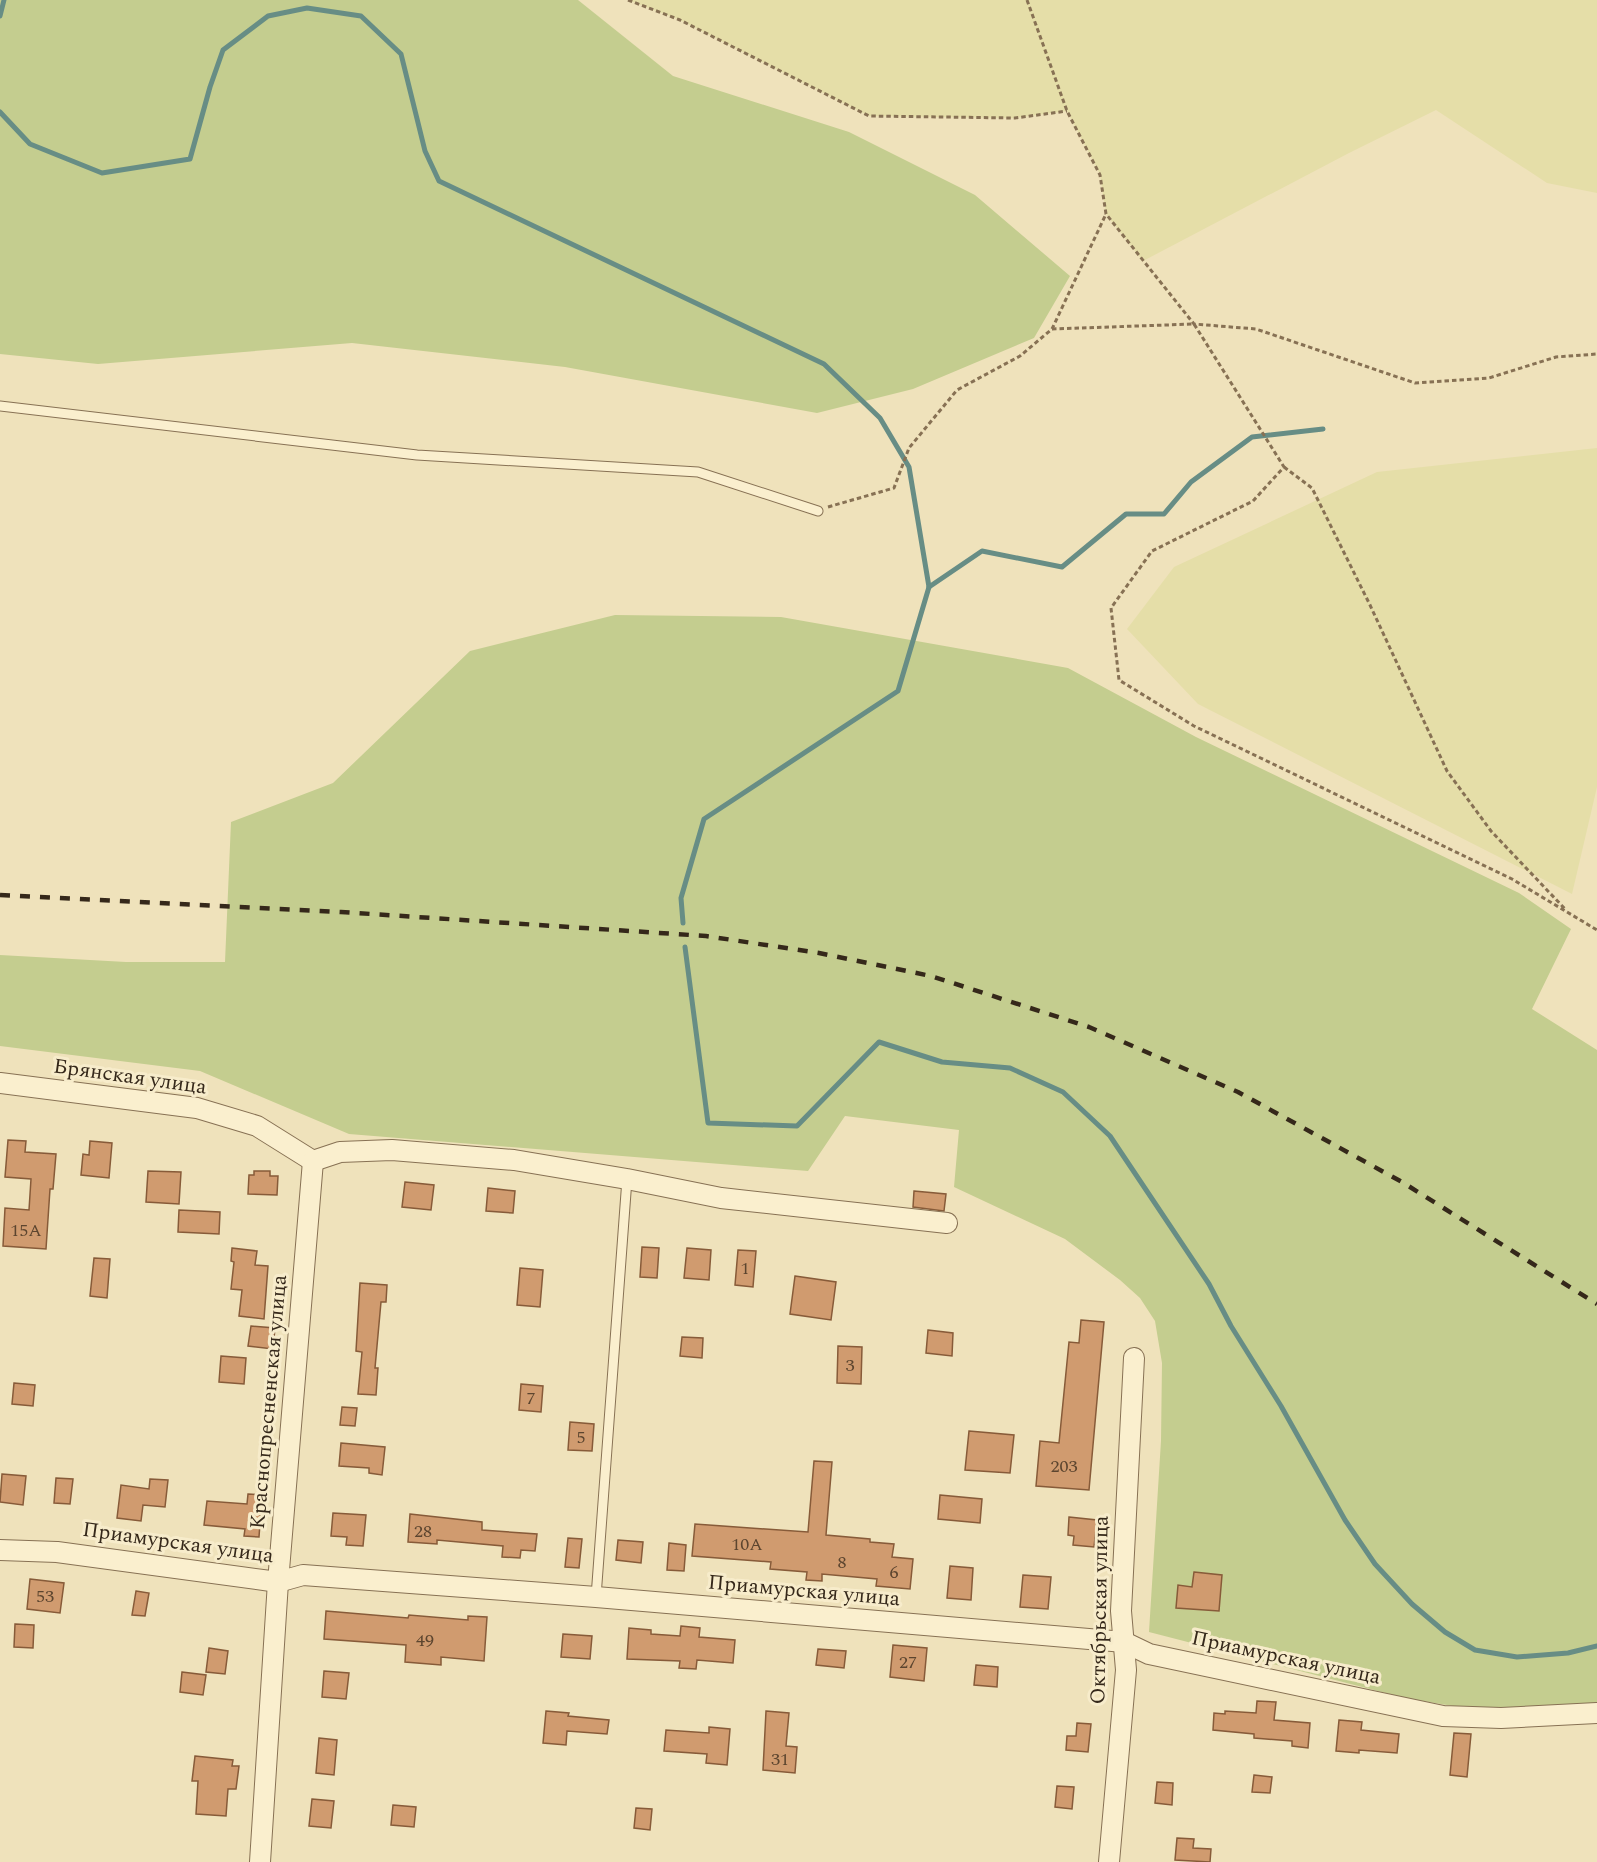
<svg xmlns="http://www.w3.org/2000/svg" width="1597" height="1862" font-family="Spectral,serif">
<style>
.farmland{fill:#e5dea8}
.green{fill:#c4cd8f}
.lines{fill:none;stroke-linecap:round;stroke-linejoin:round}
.stream{stroke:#678d85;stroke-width:5}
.building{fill:#d09b6f;stroke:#875b39;stroke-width:1.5}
.lane-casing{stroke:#877154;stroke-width:11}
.street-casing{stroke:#877154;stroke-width:22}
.path{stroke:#877154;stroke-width:3;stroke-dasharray:4.5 3;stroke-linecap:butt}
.lane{stroke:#faefce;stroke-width:9}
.street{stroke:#faefce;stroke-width:20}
.rail{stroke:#35281a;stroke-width:4.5;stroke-dasharray:10 10;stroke-linecap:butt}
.labels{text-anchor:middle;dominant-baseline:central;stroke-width:6;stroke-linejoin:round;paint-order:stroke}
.number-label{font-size:18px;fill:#5c452f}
.street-label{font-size:21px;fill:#35281a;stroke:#f7eccb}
</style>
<rect width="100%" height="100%" fill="#efe2bb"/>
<g class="farmland">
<polygon points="628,0 1597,0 1597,193 1547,183 1436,110 1349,153 1143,261 1106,214 1100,174 1067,111 1015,118 869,116 680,20"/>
<polygon points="1597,448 1597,787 1572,894 1198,704 1127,629 1174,567 1377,472"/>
</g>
<g class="green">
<polygon points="0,0 578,0 673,76 849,132 975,195 1070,276 1034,338 913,389 817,413 565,367 352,343 98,364 0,354"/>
<polygon points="615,615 781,617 1068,668 1196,737 1519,893 1571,929 1532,1009 1597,1050 1597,1708 1507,1715 1405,1698 1149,1632 1161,1441 1162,1363 1155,1321 1140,1298 1120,1280 1065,1239 954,1187 959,1130 845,1116 808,1171 349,1134 200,1071 0,1046 0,955 126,962 225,962 231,822 333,783 470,651"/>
</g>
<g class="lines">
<g class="stream">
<polyline points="0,16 4,0"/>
<polyline points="0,112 30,144 102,173 190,159 210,87 223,50 268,16 307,8 361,16 401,54 425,151 439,181 824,364 880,418 909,467 929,587 898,691 704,819 681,898 683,923"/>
<polyline points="929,587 982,551 1062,567 1126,514 1164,514 1191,482 1252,437 1323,429"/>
<polyline points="685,947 708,1123 797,1126 879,1042 942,1062 1010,1068 1063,1092 1110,1136 1209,1284 1231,1326 1281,1406 1345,1520 1375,1564 1412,1604 1445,1632 1475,1650 1517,1657 1568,1653 1597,1646"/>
</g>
</g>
<g class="building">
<polygon points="8,1140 26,1141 25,1152 56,1154 53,1189 50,1189 46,1249 3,1246 5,1208 29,1210 31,1179 5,1177"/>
<polygon points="90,1141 112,1143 109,1178 81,1175 83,1154 89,1155"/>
<polygon points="148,1171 181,1172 179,1204 146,1202"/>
<polygon points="254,1171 270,1171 270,1176 278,1176 277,1195 248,1194 249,1175 254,1175"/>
<polygon points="405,1182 434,1185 431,1210 402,1207"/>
<polygon points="488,1188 515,1191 513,1213 486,1211"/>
<polygon points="914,1191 946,1194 944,1211 913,1207"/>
<polygon points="179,1210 220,1212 219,1234 178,1232"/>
<polygon points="642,1247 659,1248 657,1278 640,1277"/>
<polygon points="232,1248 257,1251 255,1265 268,1266 264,1319 239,1316 242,1290 231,1289 234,1262 231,1261"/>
<polygon points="687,1248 711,1250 709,1280 684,1278"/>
<polygon points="738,1250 756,1251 753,1287 735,1285"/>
<polygon points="94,1258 110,1259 107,1298 90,1296"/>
<polygon points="520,1268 543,1270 540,1307 517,1305"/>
<polygon points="795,1276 836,1282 831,1320 790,1314"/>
<polygon points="360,1283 387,1285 386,1302 381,1302 375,1368 378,1368 376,1395 358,1394 362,1352 356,1351"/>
<polygon points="1081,1320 1104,1322 1089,1490 1036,1486 1040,1441 1059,1443 1069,1342 1079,1343"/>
<polygon points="251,1326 275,1328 273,1349 248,1346"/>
<polygon points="928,1330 953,1333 952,1356 926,1353"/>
<polygon points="682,1337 703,1338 702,1358 680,1356"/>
<polygon points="838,1346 862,1347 861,1384 837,1383"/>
<polygon points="221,1356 246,1358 244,1384 219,1382"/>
<polygon points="14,1383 35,1385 33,1406 12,1404"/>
<polygon points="521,1384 543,1386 541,1412 519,1410"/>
<polygon points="342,1407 357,1408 355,1426 340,1425"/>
<polygon points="570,1422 594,1424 592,1451 568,1450"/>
<polygon points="969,1431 1014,1435 1010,1473 965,1470"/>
<polygon points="341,1443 385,1447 382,1475 369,1473 369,1468 339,1466"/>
<polygon points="814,1461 832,1462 826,1535 870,1539 870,1542 894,1544 892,1557 913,1559 910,1589 876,1586 877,1579 822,1574 822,1581 806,1580 807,1572 770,1569 771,1562 692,1556 695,1524 808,1532"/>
<polygon points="2,1474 26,1476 23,1505 0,1502"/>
<polygon points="56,1478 73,1479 70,1504 54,1503"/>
<polygon points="150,1479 168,1480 165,1507 143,1505 141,1521 117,1518 121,1485 149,1489"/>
<polygon points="248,1494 262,1495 259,1537 244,1536 245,1529 204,1525 207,1501 247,1504"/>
<polygon points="940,1495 982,1499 980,1523 938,1519"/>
<polygon points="333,1513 366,1515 363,1546 346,1545 347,1537 331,1536"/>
<polygon points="410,1514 482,1522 482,1530 537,1534 535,1551 521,1550 520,1558 502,1557 503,1546 437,1540 437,1544 408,1542"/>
<polygon points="1069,1517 1097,1520 1094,1547 1073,1545 1074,1536 1068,1535"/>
<polygon points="568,1538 582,1539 579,1568 565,1567"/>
<polygon points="618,1540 643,1542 641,1563 616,1560"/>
<polygon points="669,1543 686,1545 684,1571 667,1570"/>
<polygon points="950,1566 973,1568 971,1600 947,1598"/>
<polygon points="1194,1572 1222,1575 1219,1611 1176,1608 1178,1585 1192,1587"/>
<polygon points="1023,1575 1051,1577 1048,1609 1020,1607"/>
<polygon points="30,1579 64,1583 60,1613 27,1609"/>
<polygon points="136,1591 149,1593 145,1616 132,1615"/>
<polygon points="326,1611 408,1618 409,1615 468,1620 468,1616 487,1617 484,1661 441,1657 441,1665 405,1662 406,1645 324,1639"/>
<polygon points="15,1624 34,1625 33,1648 14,1647"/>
<polygon points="681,1626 700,1628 699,1637 735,1640 733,1663 697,1660 696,1669 679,1668 680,1661 627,1659 629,1628 651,1630 651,1634 680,1636"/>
<polygon points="563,1634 592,1636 590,1659 561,1657"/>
<polygon points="893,1645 927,1648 924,1681 890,1677"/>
<polygon points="209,1648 228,1651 225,1674 206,1672"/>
<polygon points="818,1649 846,1651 844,1668 816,1665"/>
<polygon points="976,1665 998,1667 997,1687 974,1685"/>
<polygon points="324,1671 349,1673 346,1699 322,1697"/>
<polygon points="182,1672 206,1675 203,1695 180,1692"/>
<polygon points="1257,1701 1276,1702 1274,1720 1310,1723 1308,1748 1292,1746 1292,1741 1254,1738 1254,1734 1213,1730 1214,1713 1225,1714 1225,1711 1256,1713"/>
<polygon points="546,1711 569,1713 568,1716 609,1720 607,1734 567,1731 566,1745 543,1743"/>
<polygon points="766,1711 789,1713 786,1746 797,1747 795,1773 763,1770"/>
<polygon points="1339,1720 1362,1722 1361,1730 1399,1734 1397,1753 1359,1750 1359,1753 1336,1751"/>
<polygon points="1077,1723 1091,1724 1088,1752 1066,1750 1067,1736 1076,1736"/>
<polygon points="709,1727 730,1729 727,1765 706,1763 707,1754 664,1751 666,1730 709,1733"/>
<polygon points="1454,1733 1471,1734 1467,1777 1450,1775"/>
<polygon points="319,1738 337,1740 334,1775 316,1773"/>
<polygon points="195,1756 233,1760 232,1766 239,1766 236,1789 228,1789 226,1816 196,1814 198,1781 192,1781"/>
<polygon points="1254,1775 1272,1777 1270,1793 1252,1792"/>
<polygon points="1157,1782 1173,1783 1172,1805 1155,1803"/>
<polygon points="1057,1786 1074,1787 1072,1809 1055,1807"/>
<polygon points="312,1799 334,1801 331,1828 309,1826"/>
<polygon points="393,1805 416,1807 414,1827 391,1825"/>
<polygon points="636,1808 652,1809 650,1830 634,1828"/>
<polygon points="1177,1838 1194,1839 1193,1848 1211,1849 1210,1862 1175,1860"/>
</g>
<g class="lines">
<g class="lane-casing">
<g id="lane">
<polyline points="0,406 417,455 698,472 818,511"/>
<polyline points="596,1597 627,1179"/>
</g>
</g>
<g class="street-casing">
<g id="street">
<polyline points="0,1083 197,1108 257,1126 313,1161"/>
<polyline points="313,1161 340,1152 392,1150 514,1160 627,1179 721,1198 947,1223"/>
<polyline points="0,1550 57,1552 278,1582 303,1575 596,1597 1124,1642 1149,1654 1443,1716 1501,1718 1597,1713"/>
<polyline points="260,1862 278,1582 313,1161"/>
<polyline points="1109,1862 1126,1670 1121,1611 1134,1358"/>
</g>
</g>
<g class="path">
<polyline points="628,0 680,20 869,116 1015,118 1067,111"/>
<polyline points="1027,0 1067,111 1100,175 1106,214 1194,324 1256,329 1415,383 1489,378 1556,357 1597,354"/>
<polyline points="1052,329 1194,324 1284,467 1253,501 1152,551 1111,608 1119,680 1194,726 1512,879 1597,930"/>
<polyline points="1284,467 1312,488 1370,605 1447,771 1491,831 1566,910"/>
<polyline points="828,507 894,488 909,448 957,390 1020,356 1052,329 1106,214"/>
</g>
<use href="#lane" class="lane"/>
<use href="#street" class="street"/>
<polyline class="rail" points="0,895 341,912 706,936 819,953 931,976 1089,1027 1238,1092 1402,1182 1597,1304"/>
</g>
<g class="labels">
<g class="number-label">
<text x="26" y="1230">15А</text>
<text x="745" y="1268">1</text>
<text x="850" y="1365">3</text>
<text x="531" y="1398">7</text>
<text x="581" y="1437">5</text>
<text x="1064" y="1466">203</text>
<text x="423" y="1531">28</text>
<text x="747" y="1544">10А</text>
<text x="842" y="1562">8</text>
<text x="894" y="1572">6</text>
<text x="45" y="1596">53</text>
<text x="425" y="1640">49</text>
<text x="908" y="1662">27</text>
<text x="780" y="1759">31</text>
</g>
<g class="street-label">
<text transform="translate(130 1077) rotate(8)">Брянская улица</text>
<text transform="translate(269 1402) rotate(-85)">Краснопресненская улица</text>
<text transform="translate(178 1543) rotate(8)">Приамурская улица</text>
<text transform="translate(804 1591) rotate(5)">Приамурская улица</text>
<text transform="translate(1100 1610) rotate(-89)">Октябрьская улица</text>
<text transform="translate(1286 1658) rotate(12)">Приамурская улица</text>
</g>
</g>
</svg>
